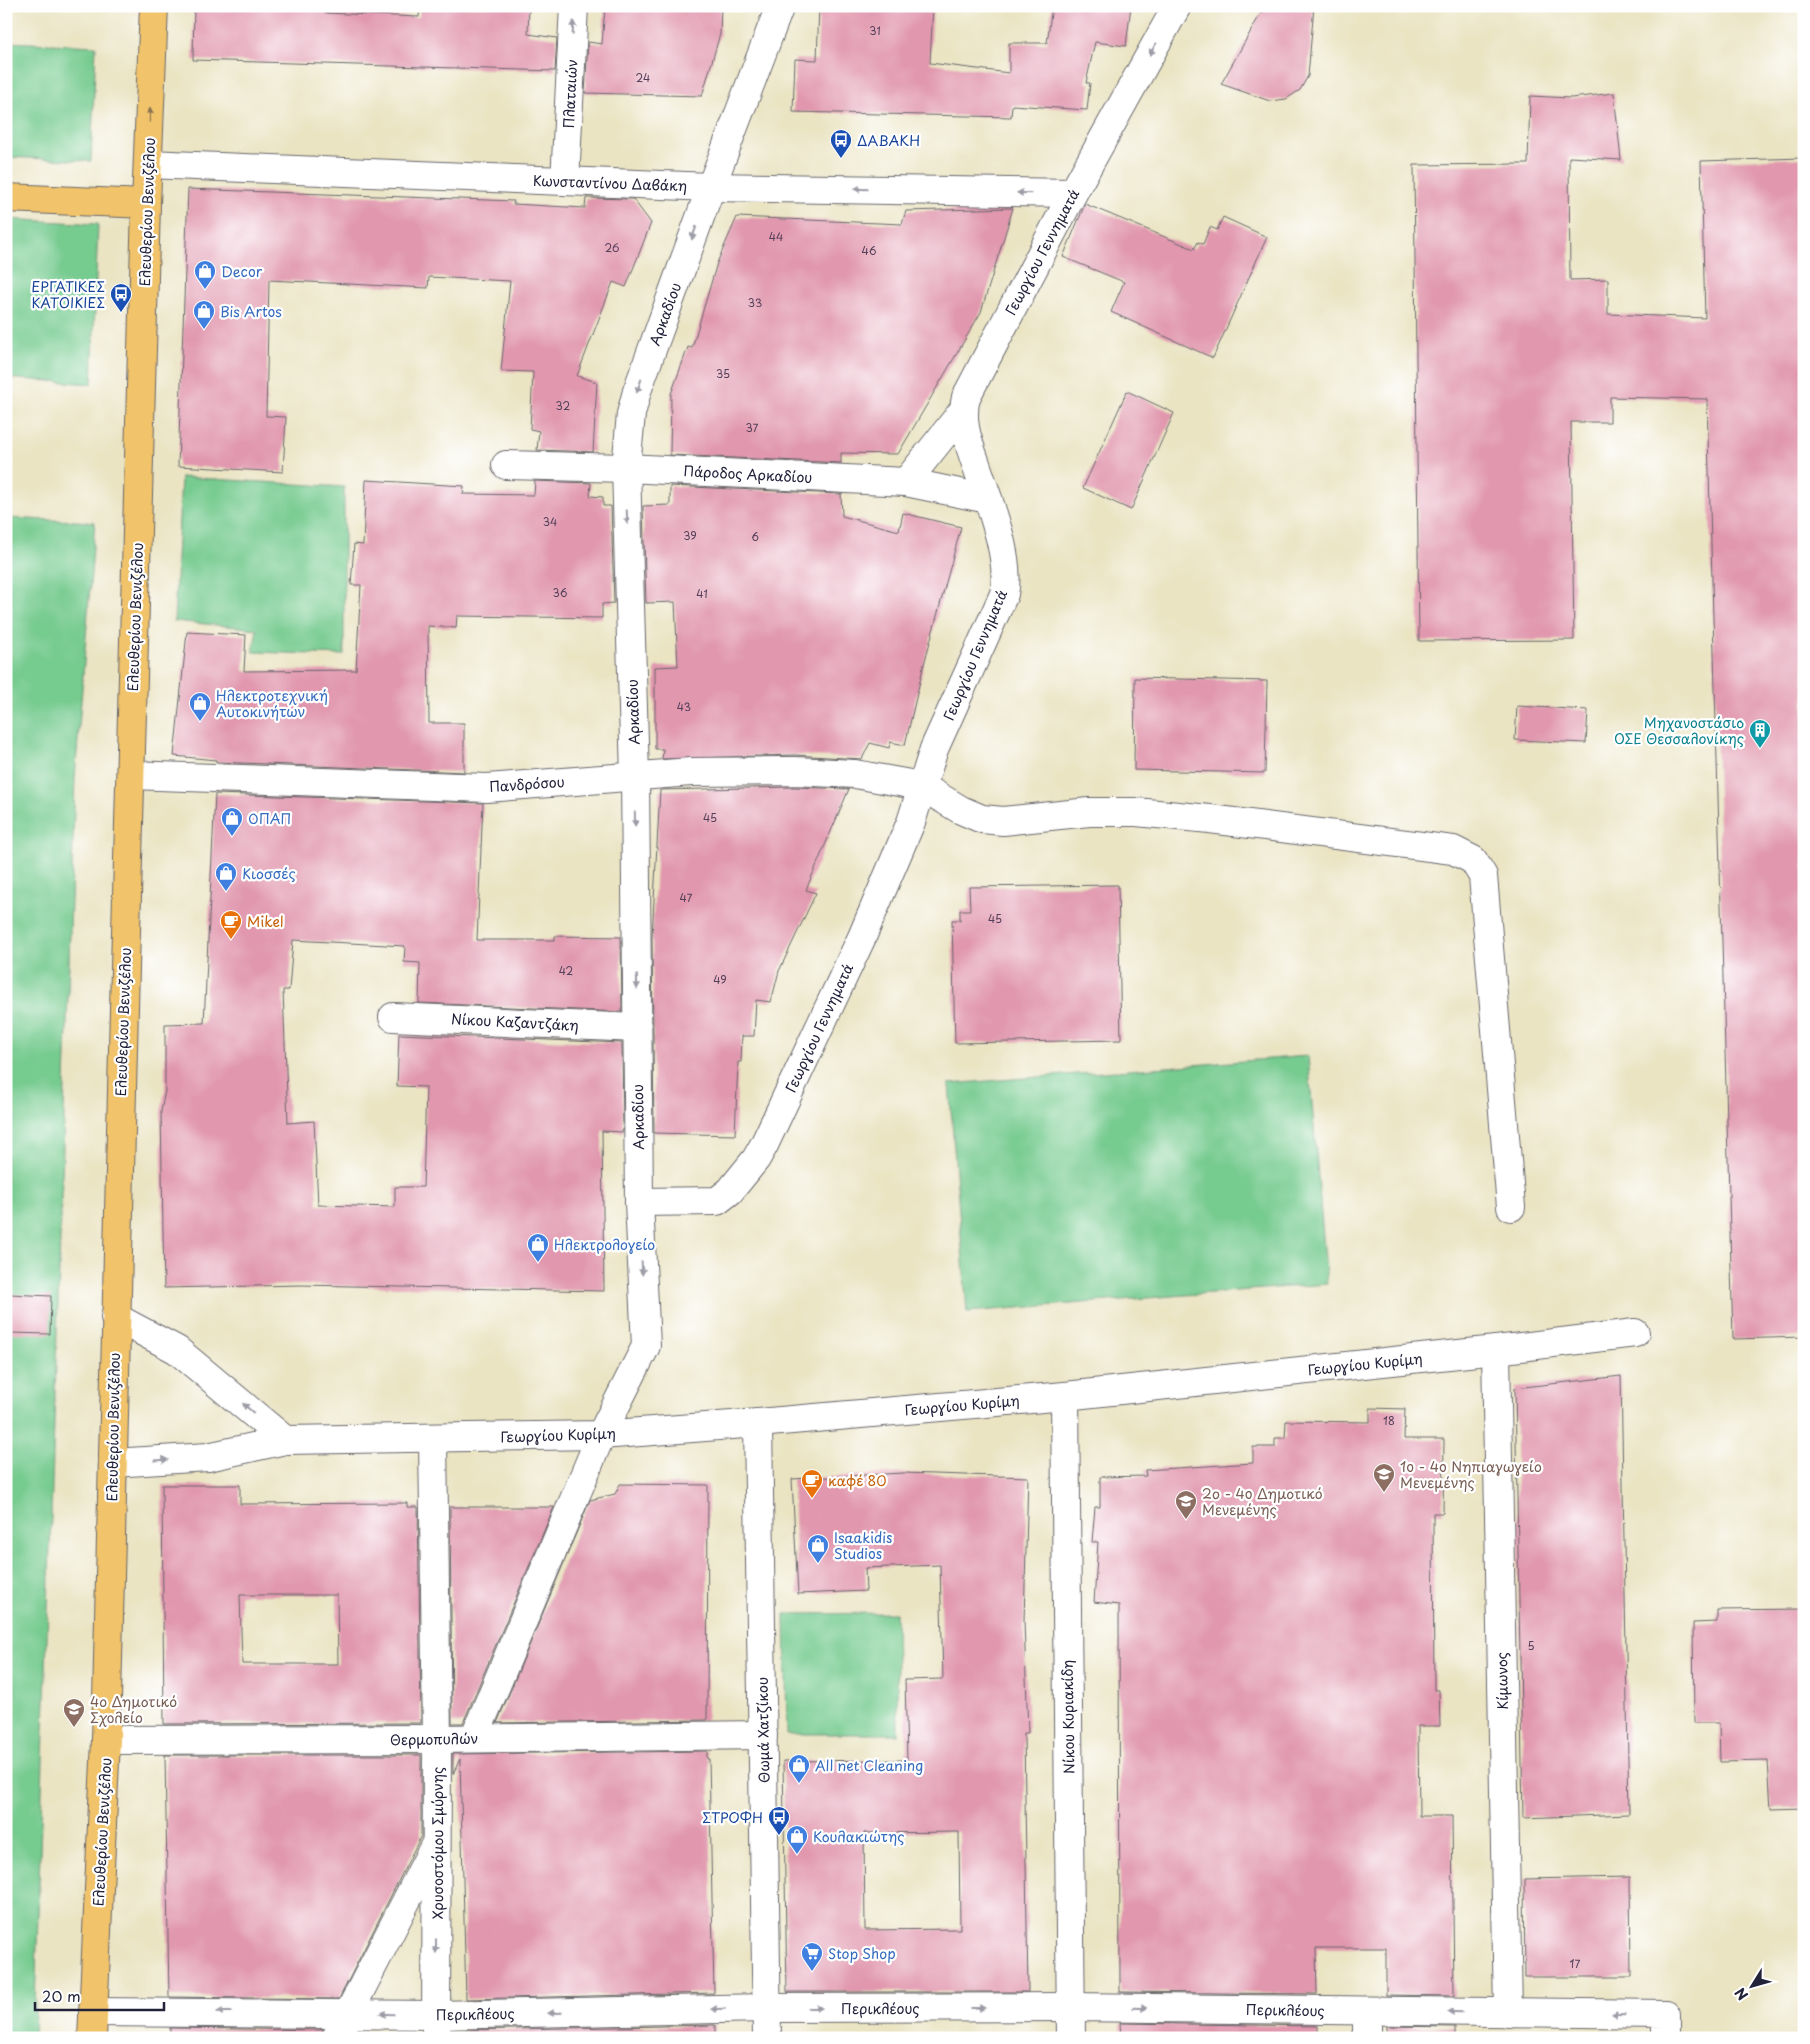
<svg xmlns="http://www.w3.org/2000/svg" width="1810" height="2044" font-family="'Playpen Sans',sans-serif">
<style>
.green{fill:#76cb8f;stroke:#4c7665}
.building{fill:#e197ae;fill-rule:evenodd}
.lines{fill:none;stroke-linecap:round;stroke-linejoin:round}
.minor-casing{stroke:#68666b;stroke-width:30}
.major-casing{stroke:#68666b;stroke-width:30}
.minor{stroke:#fff;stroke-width:28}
.major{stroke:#f1c36a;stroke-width:28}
.oneway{fill:#9c9ca7}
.oneway2{fill:#8a7252}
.labels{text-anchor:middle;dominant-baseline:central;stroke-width:4.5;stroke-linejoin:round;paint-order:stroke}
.number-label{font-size:11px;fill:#523f58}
.street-label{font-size:14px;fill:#22223b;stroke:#fff}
.transit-label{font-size:14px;fill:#164399;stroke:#fff;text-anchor:end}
.shop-label{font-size:14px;fill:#366cbe;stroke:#fff;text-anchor:start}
.culture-label{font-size:14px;fill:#0d838f;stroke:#fff;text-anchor:end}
.food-label{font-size:14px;fill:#c56008;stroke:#fff;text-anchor:start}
.education-label{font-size:14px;fill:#785e54;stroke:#fff;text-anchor:start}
</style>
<rect width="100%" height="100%" fill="#fff"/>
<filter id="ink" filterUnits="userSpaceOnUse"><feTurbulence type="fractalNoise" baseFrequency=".02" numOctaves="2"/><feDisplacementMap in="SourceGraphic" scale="10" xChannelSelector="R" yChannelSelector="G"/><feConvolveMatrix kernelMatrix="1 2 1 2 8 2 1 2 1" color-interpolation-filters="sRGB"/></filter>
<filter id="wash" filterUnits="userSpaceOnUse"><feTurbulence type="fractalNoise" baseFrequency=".0096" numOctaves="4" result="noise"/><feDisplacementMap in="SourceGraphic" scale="20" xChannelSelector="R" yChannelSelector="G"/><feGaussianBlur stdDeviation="1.12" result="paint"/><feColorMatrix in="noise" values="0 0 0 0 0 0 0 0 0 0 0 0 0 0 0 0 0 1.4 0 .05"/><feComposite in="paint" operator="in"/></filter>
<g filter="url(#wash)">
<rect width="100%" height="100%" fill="#eae4c3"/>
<g class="green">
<polygon points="6,42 96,46 91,161 6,157"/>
<polygon points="6,219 98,224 92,384 6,378"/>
<polygon points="181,477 344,487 344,655 253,652 257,629 174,621"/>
<polygon points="6,518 95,522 75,778 34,2038 6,2038"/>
<polygon points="1308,1056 1327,1284 967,1312 949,1084"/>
<polygon points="896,1613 898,1734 787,1734 785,1614"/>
</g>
<g id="blocks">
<g class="building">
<polygon points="194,6 325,6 325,13 419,17 420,6 529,6 528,34 557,38 555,71 193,60"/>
<polygon points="605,6 721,6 720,34 702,96 585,93 588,42 602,44"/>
<polygon points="819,6 933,6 930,63 1009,73 1009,43 1047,43 1052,6 1131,6 1126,46 1095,42 1086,83 1090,83 1087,110 1012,105 1011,117 793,112 795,59 817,60"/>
<polygon points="1265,6 1314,6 1308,76 1300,90 1286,99 1270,101 1221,84"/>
<polygon points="1614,93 1621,160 1569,157 1570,280 1608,279 1608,314 1705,318 1701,161 1804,158 1804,1337 1733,1339 1707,399 1610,397 1610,422 1571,422 1574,640 1419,641 1414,165 1528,164 1530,96 1571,98"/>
<polygon points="188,189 514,201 513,204 585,208 586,198 633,199 651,223 626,287 613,282 577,376 597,382 593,452 537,450 539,431 530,429 533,372 501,371 510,281 429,277 428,288 269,280 266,416 286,417 283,472 178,466"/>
<polygon points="1085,204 1194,249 1198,242 1203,244 1210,227 1217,230 1223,217 1267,237 1213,358 1111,312 1124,282 1063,257"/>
<polygon points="1013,208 981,312 898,454 841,453 841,463 670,455 671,394 688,347 692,348 717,263 737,217 902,224 906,211"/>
<polygon points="1127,391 1174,413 1131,510 1083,488"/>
<polygon points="366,480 464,486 463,494 534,495 535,481 591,483 590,496 603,497 603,506 611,506 614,603 602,604 602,618 457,616 456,628 428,626 429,723 464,723 464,772 216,762 216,760 174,756 187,632 246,635 244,671 356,670 361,585 351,585 354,544 363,545"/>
<polygon points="670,486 841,494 842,516 899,531 903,513 961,527 923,668 905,745 890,742 889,748 870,743 862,759 794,755 662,759 663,749 655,749 655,667 678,666 675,602 646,603 643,506 670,505"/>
<polygon points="1135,678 1267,681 1265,773 1134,770"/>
<polygon points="1517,706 1588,710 1586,743 1515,740"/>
<polygon points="794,787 849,789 806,890 816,893 779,971 771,1002 756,1000 754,1036 742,1036 741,1062 738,1062 735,1135 654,1133 652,937 660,790"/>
<polygon points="215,794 483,803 477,940 555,940 555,936 621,937 622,1012 419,1003 420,963 404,962 405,946 293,940 289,990 283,990 288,1123 314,1121 318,1205 395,1207 395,1187 423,1187 426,1087 397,1086 399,1034 622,1043 623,1132 602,1131 604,1291 300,1285 164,1288 161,1112 165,1090 165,1024 204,1023"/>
<polygon points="1118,885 1121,1040 955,1043 952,920 960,920 960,910 970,910 969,887"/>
<polygon points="10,1294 51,1296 50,1334 9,1333"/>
<polygon points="1621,1376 1629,1814 1523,1818 1515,1388"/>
<polygon points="1370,1408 1405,1409 1404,1439 1444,1439 1443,1513 1433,1513 1434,1690 1439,1690 1440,1726 1418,1726 1419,1816 1452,1816 1454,1996 1386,1995 1386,1948 1316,1948 1317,1994 1120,1992 1119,1605 1094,1602 1098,1542 1092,1542 1095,1507 1100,1507 1100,1477 1146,1476 1145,1470 1253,1463 1253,1447 1275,1447 1275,1438 1285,1438 1286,1421 1370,1422"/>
<path d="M903,1473L1028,1477L1024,1621L1028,1733H1024L1028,1992H787L783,1761L907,1760L905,1680L943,1679L940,1565L865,1568L866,1591L798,1594L792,1479ZM959,1832L960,1929L865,1930L864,1833Z"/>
<polygon points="620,1484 708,1485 707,1720 497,1723 590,1500 615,1494"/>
<path d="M162,1485H240V1504L407,1503V1507H418L421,1723L164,1724ZM240,1595H337L338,1664H242Z"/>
<polygon points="450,1507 554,1507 463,1723 452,1723"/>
<polygon points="1804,1609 1804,1808 1771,1809 1768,1761 1720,1762 1719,1723 1694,1723 1693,1623 1717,1622 1717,1610"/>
<polygon points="707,1751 707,1759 709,1759 714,1993 466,1999 460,1759 453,1774 453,1754"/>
<polygon points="165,1755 421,1755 421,1836 339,1999 169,1997"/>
<polygon points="1630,1877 1631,1977 1525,1977 1524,1879"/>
<polygon points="1120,2023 1318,2026 1318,2038 1121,2038"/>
<polygon points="715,2025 715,2038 466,2038 466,2030"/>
<polygon points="1387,2026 1455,2027 1455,2038 1387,2038"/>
<polygon points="170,2028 323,2030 321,2038 170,2038"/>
</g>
</g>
</g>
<g filter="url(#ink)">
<use href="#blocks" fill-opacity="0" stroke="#68666b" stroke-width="1"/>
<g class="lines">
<g class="minor-casing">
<g id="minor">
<polyline points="148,164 711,187 1073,193"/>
<polyline points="565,181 574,6"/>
<polyline points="506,465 626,468 906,482 988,499"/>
<polyline points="906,482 962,412"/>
<polyline points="131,775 487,788 691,772 794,771 855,774 921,786 961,810 982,819 1003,821 1089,812 1136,812 1210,819 1453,850 1473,860 1483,876 1511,1207"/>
<polyline points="393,1017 637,1028"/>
<path d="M639,1202L717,1201L730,1191L756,1159L764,1145L862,937L911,822L934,749L1004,594C1012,557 988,500 976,464C968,441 960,422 966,397L1073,193L1177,6"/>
<polyline points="115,1317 177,1350 285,1440"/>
<polyline points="1496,1350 1508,2013"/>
<polyline points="1065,1396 1071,2038"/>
<polyline points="758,1423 767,2038"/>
<polyline points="433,1439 437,1739 436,2038"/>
<polyline points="113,1463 208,1457 285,1440 601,1435 758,1423 1065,1396 1496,1350 1635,1333"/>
<polyline points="474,1738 601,1435 646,1346 639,1202 635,776 626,468 631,414 637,391 711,187 780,6"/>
<polyline points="106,1740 437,1739 763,1735"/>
<polyline points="1367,2011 1367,2038"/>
<polyline points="93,2012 436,2015 766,2008 1071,2007 1666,2014 1666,2038"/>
<polyline points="336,2038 435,1845"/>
</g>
</g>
<g class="major-casing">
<g id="major">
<polyline points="6,198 146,204"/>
<polyline points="92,2038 106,1740 125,968 146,204 154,6"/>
</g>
</g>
<use href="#minor" class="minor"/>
<use href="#major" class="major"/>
</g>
<defs><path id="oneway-solid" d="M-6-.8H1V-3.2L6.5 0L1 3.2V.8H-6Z" transform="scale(1.25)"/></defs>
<g class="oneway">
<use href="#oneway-solid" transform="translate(573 28) rotate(-87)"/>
<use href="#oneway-solid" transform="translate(1153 49) rotate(119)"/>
<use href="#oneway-solid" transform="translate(861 189) rotate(-179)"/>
<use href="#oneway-solid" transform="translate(1024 193) rotate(-179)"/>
<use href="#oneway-solid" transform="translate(694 233) rotate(110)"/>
<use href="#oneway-solid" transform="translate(639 386) rotate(109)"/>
<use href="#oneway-solid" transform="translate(627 517) rotate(88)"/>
<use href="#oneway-solid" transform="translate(635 819) rotate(89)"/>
<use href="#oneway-solid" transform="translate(637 982) rotate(89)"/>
<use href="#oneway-solid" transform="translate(642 1268) rotate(87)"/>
<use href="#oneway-solid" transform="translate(248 1408) rotate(-139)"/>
<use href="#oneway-solid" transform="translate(161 1460) rotate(-4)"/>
<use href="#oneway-solid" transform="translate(436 1946) rotate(90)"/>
<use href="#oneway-solid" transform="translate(815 2008)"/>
<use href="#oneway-solid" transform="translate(978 2008)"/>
<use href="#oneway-solid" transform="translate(1140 2008) rotate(1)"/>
<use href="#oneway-solid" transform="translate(718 2009) rotate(179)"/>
<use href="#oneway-solid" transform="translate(224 2012) rotate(-180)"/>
<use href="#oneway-solid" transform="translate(1455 2012) rotate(-179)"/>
<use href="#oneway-solid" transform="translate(555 2013) rotate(179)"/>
<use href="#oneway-solid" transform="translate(387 2014) rotate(-179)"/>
<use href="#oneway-solid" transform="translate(1618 2014) rotate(-179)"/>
</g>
<use class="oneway2" href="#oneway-solid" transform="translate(150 115) rotate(-88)"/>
</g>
<defs>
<g id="bus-pin" transform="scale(1.125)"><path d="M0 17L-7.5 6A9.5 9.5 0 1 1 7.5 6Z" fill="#1a4fb4" stroke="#fff"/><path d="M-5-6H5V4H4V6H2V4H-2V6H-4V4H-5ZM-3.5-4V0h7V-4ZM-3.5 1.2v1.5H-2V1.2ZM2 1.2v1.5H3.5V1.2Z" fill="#fff"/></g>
<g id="shop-pin" transform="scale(1.125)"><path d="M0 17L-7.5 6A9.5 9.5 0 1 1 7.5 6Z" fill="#3f7fe0" stroke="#fff"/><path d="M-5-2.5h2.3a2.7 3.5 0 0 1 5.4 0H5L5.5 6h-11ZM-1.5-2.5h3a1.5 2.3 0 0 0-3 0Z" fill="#fff"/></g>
<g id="building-pin" transform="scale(1.125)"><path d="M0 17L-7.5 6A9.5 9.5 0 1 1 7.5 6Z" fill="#0f9aa8" stroke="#fff"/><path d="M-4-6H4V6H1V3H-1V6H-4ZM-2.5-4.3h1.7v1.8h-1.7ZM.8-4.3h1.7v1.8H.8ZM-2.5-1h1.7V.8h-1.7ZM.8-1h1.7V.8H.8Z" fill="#fff"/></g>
<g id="cafe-pin" transform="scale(1.125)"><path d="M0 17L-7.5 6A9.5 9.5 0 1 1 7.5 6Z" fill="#e8710a" stroke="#fff"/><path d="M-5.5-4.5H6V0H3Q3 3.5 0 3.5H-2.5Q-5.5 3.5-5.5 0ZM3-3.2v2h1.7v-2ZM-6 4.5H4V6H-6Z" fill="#fff"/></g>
<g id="school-pin" transform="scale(1.125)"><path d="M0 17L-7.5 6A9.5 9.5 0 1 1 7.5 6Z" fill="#8d6e63" stroke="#fff"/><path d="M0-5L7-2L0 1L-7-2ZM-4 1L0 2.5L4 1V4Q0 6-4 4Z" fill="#fff"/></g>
<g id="supermarket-pin" transform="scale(1.125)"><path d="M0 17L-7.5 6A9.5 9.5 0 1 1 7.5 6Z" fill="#3f7fe0" stroke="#fff"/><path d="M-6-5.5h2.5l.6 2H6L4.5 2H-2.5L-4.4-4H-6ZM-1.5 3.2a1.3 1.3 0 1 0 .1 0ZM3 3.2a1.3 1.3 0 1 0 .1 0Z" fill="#fff"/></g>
</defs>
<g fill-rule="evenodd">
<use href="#bus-pin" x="841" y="140"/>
<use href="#shop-pin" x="205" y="271"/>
<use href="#bus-pin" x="121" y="294"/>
<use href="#shop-pin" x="204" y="311"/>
<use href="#shop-pin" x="200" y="703"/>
<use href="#building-pin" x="1760" y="730"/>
<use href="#shop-pin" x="232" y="818"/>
<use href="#shop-pin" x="226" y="873"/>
<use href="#cafe-pin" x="231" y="921"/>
<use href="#shop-pin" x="538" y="1244"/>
<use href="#school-pin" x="1384" y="1474"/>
<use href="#cafe-pin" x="812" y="1480"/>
<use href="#school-pin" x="1186" y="1501"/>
<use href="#shop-pin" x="818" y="1545"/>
<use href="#school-pin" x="74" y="1709"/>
<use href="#shop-pin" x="799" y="1765"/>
<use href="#bus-pin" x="779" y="1817"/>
<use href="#shop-pin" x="797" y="1836"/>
<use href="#supermarket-pin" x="812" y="1953"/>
</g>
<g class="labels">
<g class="number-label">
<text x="875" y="30">31</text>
<text x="643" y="77">24</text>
<text x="776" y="236">44</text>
<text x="612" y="247">26</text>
<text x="869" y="250">46</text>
<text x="755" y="302">33</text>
<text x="723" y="373">35</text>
<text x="563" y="405">32</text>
<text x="752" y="427">37</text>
<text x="550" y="521">34</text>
<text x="690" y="535">39</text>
<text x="755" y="536">6</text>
<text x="560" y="592">36</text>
<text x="702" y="593">41</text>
<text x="684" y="706">43</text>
<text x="710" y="817">45</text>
<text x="686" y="897">47</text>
<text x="995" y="918">45</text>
<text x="566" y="970">42</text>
<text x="720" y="979">49</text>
<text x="1389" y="1420">18</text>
<text x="1531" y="1645">5</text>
<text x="1575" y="1963">17</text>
</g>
<g class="street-label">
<text transform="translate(570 94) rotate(-87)">Πλαταιών</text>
<text transform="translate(610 183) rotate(2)">Κωνσταντίνου Δαβάκη</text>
<text transform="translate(147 212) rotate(-88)">Ελευθερίου Βενιζέλου</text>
<text transform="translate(1042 252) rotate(-62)">Γεωργίου Γεννηματά</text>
<text transform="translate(665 314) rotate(-70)">Αρκαδίου</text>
<text transform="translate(748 474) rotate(3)">Πάροδος Αρκαδίου</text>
<text transform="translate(135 617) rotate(-88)">Ελευθερίου Βενιζέλου</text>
<text transform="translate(975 655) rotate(-67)">Γεωργίου Γεννηματά</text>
<text transform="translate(633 712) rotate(-92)">Αρκαδίου</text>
<text transform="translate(527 784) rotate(-4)">Πανδρόσου</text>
<text transform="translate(123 1022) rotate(-88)">Ελευθερίου Βενιζέλου</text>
<text transform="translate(515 1022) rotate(3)">Νίκου Καζαντζάκη</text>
<text transform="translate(819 1028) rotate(-65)">Γεωργίου Γεννηματά</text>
<text transform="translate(638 1117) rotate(-91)">Αρκαδίου</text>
<text transform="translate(1365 1364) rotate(-6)">Γεωργίου Κυρίμη</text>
<text transform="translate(962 1405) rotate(-5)">Γεωργίου Κυρίμη</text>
<text transform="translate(113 1427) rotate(-89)">Ελευθερίου Βενιζέλου</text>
<text transform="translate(558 1435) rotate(-2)">Γεωργίου Κυρίμη</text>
<text transform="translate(1502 1681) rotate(-91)">Κίμωνος</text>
<text transform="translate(1068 1717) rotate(-91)">Νίκου Κυριακίδη</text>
<text transform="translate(763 1730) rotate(-91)">Θωμά Χατζίκου</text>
<text transform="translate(434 1739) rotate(-1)">Θερμοπυλών</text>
<text transform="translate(102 1832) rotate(-87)">Ελευθερίου Βενιζέλου</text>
<text transform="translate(437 1843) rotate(-90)">Χρυσοστόμου Σμύρνης</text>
<text x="880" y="2008">Περικλέους</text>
<text transform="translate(1285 2010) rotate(1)">Περικλέους</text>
<text transform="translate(475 2014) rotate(-1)">Περικλέους</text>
</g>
<g class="transit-label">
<text x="857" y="140" text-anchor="start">ΔΑΒΑΚΗ</text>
<text x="105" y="286">ΕΡΓΑΤΙΚΕΣ<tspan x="105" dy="16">ΚΑΤΟΙΚΙΕΣ</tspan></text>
<text x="763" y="1817">ΣΤΡΟΦΗ</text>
</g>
<g class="shop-label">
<text x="221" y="271">Decor</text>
<text x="220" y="311">Bis Artos</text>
<text x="216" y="695">Ηλεκτροτεχνική<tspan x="216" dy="16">Αυτοκινήτων</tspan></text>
<text x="248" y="818">ΟΠΑΠ</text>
<text x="242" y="873">Κιοσσές</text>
<text x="554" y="1244">Ηλεκτρολογείο</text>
<text x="834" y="1537">Isaakidis<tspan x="834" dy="16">Studios</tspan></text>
<text x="815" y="1765">All net Cleaning</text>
<text x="813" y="1836">Κουλακιώτης</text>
<text x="828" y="1953">Stop Shop</text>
</g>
<g class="culture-label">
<text x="1744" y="722">Μηχανοστάσιο<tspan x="1744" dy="16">ΟΣΕ Θεσσαλονίκης</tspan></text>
</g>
<g class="food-label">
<text x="247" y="921">Mikel</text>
<text x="828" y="1480">καφέ 80</text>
</g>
<g class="education-label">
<text x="1400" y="1466">1o - 4o Νηπιαγωγείο<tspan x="1400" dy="16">Μενεμένης</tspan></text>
<text x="1202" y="1493">2o - 4o Δημοτικό<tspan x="1202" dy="16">Μενεμένης</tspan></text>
<text x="90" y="1701">4ο Δημοτικό<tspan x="90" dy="16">Σχολείο</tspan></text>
</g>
</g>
<rect width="1810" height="2044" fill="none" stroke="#fff" stroke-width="25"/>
<g transform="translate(1752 1986) rotate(233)" stroke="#ffffff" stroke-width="4" paint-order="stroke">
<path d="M0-4L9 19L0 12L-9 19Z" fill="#22223b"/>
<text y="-8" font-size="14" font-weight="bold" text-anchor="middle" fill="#22223b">N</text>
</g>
<path d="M35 2002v8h129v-8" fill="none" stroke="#22223b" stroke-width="2.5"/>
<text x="42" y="2002" font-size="15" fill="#22223b" stroke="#ffffff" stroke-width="4" paint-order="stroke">20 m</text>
</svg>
